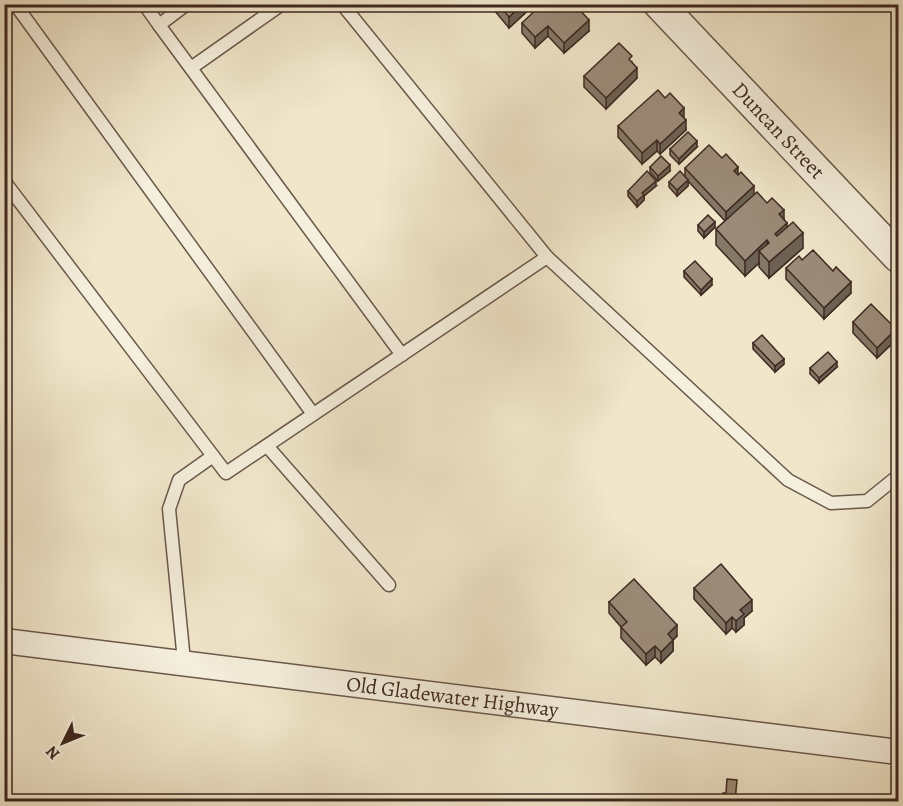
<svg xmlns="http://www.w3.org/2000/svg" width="903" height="806" font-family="Alegreya,serif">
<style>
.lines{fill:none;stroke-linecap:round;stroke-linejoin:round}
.service-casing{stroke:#6a584a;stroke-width:15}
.minor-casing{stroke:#6a584a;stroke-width:27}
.tertiary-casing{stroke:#6a584a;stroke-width:33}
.service{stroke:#f5efdd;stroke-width:12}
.minor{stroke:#f5efdd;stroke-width:24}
.tertiary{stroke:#f5efdd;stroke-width:30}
.wall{fill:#857867;stroke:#3e2820;stroke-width:1.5}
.shaded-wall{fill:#6c6154;stroke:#3e2820;stroke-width:1.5}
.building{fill:#9b8b78;stroke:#3e2820;stroke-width:1.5}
.labels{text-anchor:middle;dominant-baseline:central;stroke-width:4.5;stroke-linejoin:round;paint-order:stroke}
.street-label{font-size:21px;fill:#3e2820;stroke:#f5efdd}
</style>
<rect width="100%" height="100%" fill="#f0e6ca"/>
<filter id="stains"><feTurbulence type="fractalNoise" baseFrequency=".00333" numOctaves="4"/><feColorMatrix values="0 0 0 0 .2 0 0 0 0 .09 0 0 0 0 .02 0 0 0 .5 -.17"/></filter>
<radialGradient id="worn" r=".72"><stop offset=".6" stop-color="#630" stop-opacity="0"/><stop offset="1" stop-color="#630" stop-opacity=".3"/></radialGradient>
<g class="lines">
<g class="service-casing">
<g id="service">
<polyline points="15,4 313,414"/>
<polyline points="144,4 159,25 187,4"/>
<polyline points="342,4 547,257 788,480 831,503 867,501 898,476"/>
<polyline points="159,25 402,355"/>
<polyline points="191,68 282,4"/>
<polyline points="4,181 226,473 547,257"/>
<polyline points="267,446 389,585"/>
<polyline points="184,661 169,509 179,480 213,456"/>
</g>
</g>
<g class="minor-casing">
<g id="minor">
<path id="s1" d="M4,641L898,752"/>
</g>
</g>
<g class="tertiary-casing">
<g id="tertiary">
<path id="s2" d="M659,4L898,257"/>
</g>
</g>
<use href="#service" class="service"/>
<use href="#minor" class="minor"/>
<use href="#tertiary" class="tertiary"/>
</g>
<g class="wall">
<polygon points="489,4 535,4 509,28"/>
<polygon points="522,23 589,31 564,53 548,36 535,48 522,33"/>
<polygon points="632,62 637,78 606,109 584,87 584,76"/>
<polygon points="665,98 684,118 686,130 660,154 657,151 642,164 618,137 618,126"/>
<polygon points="697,147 679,164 670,155 670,149"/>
<polygon points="650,167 670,171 658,181 650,172"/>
<polygon points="685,168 738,175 754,195 767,203 784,219 787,227 803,248 769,278 759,267 759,263 745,276 716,245 716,229 725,221 688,181 688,186 677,196 669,187 669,182 685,177"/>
<polygon points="656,186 644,196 644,200 637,207 628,196 628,191"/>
<polygon points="698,225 715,227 704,238 698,231"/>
<polygon points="802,260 851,293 824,319 786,279 786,268"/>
<polygon points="684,271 712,285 701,295 684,277"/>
<polygon points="853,322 896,340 877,358 853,333"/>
<polygon points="753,343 784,364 775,372 753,349"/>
<polygon points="837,367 819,383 810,374 810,368"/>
<polygon points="694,588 752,611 744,618 744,625 736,632 732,628 726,634 694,599"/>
<polygon points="609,602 677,636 673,640 673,651 661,663 655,657 646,665 621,638 621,627 609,613"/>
</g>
<g class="shaded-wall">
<polygon points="523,4 535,4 509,28 509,17"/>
<polygon points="589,20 589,31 564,53 564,43"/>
<polygon points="548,26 548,36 535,48 535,37"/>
<polygon points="637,68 637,78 606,109 606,98"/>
<polygon points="684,108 684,119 679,113"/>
<polygon points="686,120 686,130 660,154 660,144"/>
<polygon points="657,140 657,151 642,164 642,153"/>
<polygon points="697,141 697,147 679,164 679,159"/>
<polygon points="670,165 670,171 658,181 658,176"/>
<polygon points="738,167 738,177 734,171"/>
<polygon points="688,180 688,186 677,196 677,190"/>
<polygon points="656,181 656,186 644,196 644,200 637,207 637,201 642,193"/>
<polygon points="754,186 754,197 726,223 726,212"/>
<polygon points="784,210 784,225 779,214"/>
<polygon points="715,222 715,227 704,238 704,232"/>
<polygon points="787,223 787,238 775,250 775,234"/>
<polygon points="803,233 803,248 769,278 769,262"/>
<polygon points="767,240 767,256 759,251 759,263 745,276 745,261"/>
<polygon points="712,279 712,285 701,295 701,290"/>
<polygon points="851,282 851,293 824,319 824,308"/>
<polygon points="896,329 896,340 877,358 877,348"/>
<polygon points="784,359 784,364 775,372 775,366"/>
<polygon points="837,362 837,367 819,383 819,378"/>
<polygon points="752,600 752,611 744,618 744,625 736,632 736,621 740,610"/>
<polygon points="732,617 732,628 726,634 726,623"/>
<polygon points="677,625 677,636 668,645 668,634"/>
<polygon points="673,640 673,651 661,663 661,652"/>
<polygon points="655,646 655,657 646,665 646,654"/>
</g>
<g class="building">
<polygon points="498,4 523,4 509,17"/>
<polygon points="542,4 574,4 589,20 564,43 548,26 535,37 522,23"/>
<polygon points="619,43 632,56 629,59 637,68 606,98 584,76"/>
<polygon points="658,90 665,98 670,93 684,108 679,113 686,120 660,144 657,140 642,153 618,126"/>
<polygon points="688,132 697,141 679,159 670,149"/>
<polygon points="709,145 722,158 726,154 738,167 734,171 738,175 741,172 754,186 726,212 685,168"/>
<polygon points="661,156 670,165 658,176 650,167"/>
<polygon points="647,171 656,181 642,193 644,195 637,201 628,191"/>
<polygon points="680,171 688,180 677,190 669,182"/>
<polygon points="757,192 767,203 772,198 784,210 779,214 787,223 775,234 777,236 793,222 803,233 769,262 759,251 769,243 767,240 745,261 716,229"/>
<polygon points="708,215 715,222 704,232 698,225"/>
<polygon points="813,250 833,271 836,267 851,282 824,308 786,268 799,256 802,260"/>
<polygon points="695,261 712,279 701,290 684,271"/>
<polygon points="871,304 896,329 877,348 853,322"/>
<polygon points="762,335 784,359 775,366 753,343"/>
<polygon points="828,352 837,362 819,378 810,368"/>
<polygon points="721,564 752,600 740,610 744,614 736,621 732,617 726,623 694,588"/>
<polygon points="634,579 677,625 668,634 673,640 661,652 655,646 646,654 621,627 627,622 609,602"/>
<polygon points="727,779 737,780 735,801 722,801 723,793 726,793"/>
</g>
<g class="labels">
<g class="street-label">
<text stroke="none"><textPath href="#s2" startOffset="174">Duncan Street</textPath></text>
<text stroke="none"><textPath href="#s1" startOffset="452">Old Gladewater Highway</textPath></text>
</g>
</g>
<rect width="903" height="806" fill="none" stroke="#f0e6ca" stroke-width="24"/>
<rect x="6" y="6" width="891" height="794" fill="none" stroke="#3e2820" stroke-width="3"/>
<rect x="12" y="12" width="879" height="782" fill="none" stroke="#3e2820" stroke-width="1.5"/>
<g transform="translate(63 743) rotate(227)" stroke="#f5efdd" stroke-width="4.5" paint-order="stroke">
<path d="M0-4.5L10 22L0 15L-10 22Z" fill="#3e2820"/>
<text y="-9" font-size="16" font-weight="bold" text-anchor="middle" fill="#3e2820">N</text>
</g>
<rect width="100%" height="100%" filter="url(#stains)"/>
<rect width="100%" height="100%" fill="url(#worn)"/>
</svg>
